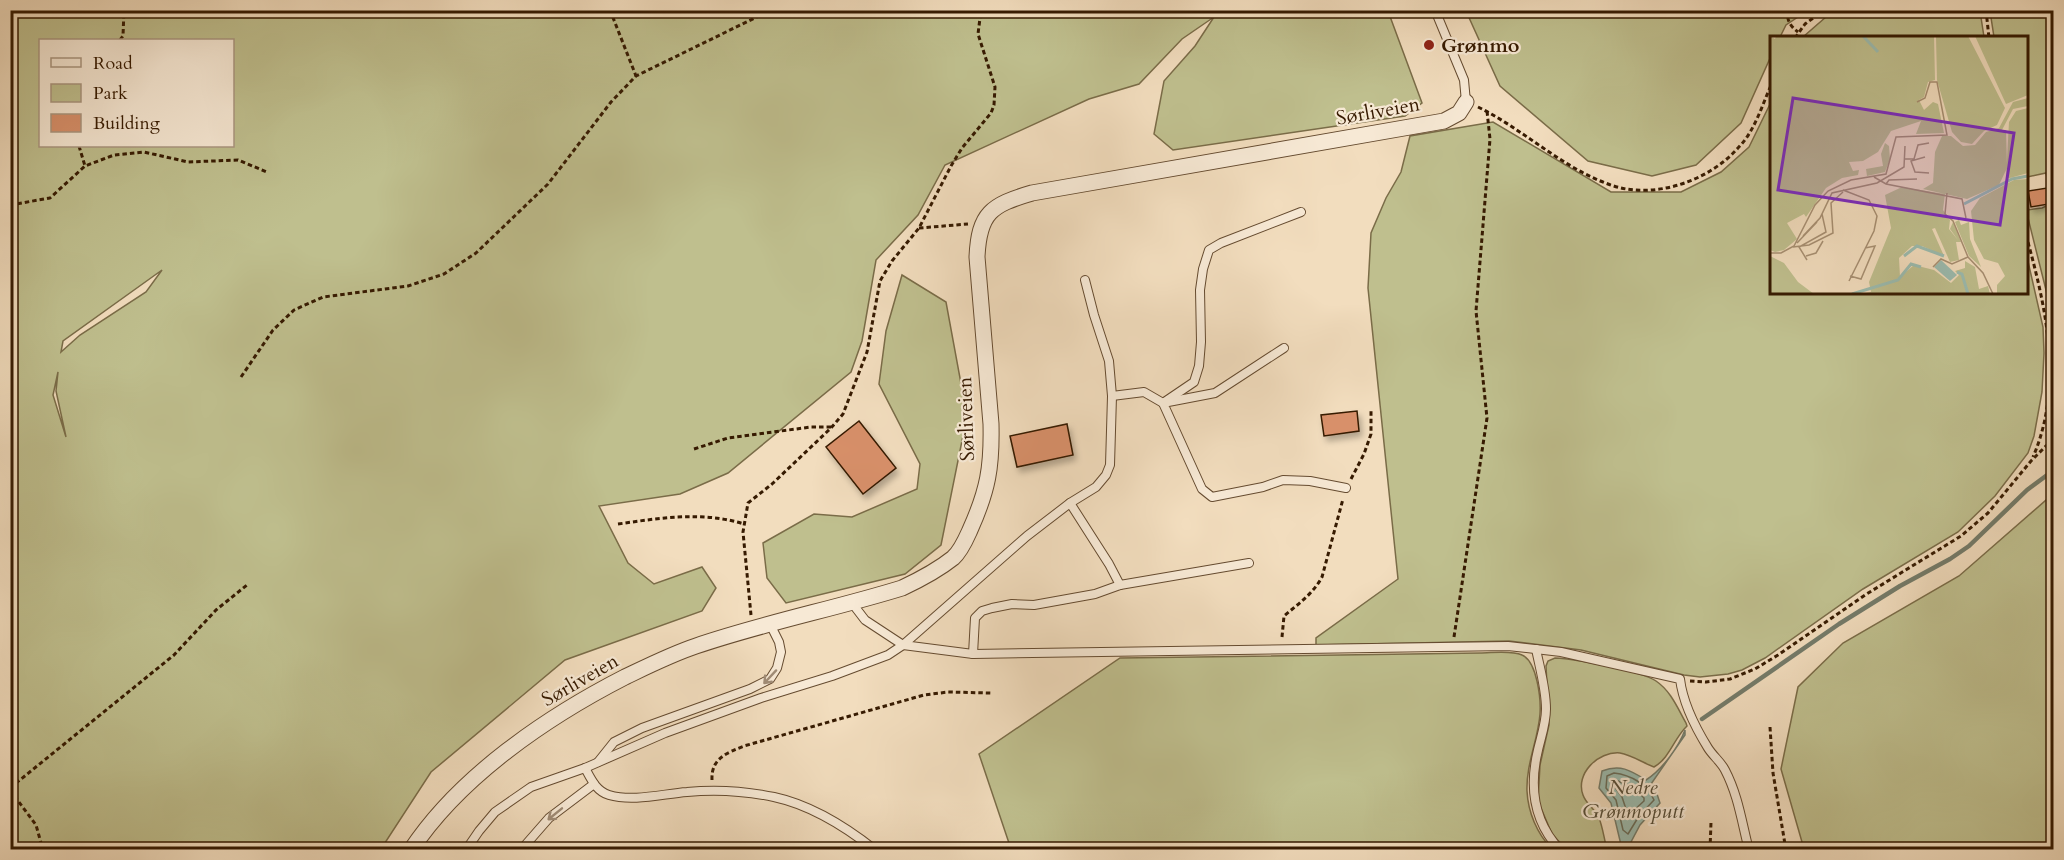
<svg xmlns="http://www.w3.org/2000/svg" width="2064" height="860" font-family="Cardo,serif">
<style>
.green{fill:#bfbf8e;stroke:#7a6c48;stroke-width:1.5;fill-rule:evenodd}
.water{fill:#9bbcb0;stroke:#737b6a;stroke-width:1.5}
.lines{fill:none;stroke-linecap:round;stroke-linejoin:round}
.shore{stroke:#686b58;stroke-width:1.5}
.stream{stroke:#737b6a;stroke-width:4.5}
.building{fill:#d8906b;stroke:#361a01;stroke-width:1.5;filter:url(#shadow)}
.lane-casing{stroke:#654b30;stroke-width:10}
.street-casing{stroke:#654b30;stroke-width:17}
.path{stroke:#361a01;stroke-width:3;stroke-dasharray:4.5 3;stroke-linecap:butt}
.lane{stroke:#f7e9d5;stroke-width:8}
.street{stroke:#f7e9d5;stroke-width:15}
.oneway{stroke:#a08c76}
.poi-dot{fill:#8f2418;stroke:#f7e9d5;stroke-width:2}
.labels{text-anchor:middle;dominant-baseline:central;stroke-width:4.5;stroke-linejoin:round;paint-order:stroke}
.poi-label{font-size:20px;font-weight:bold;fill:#361a01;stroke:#f7e9d5;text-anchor:start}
.street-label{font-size:20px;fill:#361a01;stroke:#f7e9d5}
.water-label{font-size:21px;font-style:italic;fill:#544b36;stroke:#f7e9d5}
.inset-river{fill:none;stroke:#9bbcb0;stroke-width:3}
.inset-road{fill:none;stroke:#a78f72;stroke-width:1.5}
.view{fill:#7b2cbf;fill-opacity:0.15;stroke:#7b2cbf;stroke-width:3}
.inset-edge{fill:none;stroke:#361a01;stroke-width:3}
</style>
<defs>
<filter id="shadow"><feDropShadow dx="3" dy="5" stdDeviation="3" flood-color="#0004"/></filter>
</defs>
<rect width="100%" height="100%" fill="#f2ddbe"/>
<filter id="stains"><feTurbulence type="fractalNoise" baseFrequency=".00333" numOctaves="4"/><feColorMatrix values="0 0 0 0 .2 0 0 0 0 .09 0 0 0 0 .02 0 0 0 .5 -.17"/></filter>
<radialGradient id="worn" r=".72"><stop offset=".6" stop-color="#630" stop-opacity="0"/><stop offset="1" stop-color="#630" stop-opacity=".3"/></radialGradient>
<g class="green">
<polygon points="1834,10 1980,11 1984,37 1803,37"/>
<path d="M10,11H1388L1422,103L1405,116L1173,150L1154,134L1164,81L1195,46L1214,17L1182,39L1139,84L1089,99L945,165L918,215L876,260L862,341L851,372L728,473L680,494L599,506L628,563L654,584L702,567L716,588L702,611L565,660L431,772L381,849H11ZM40,40H232V146H40ZM162,270L146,292L80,335L61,352L63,341ZM58,372L56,391L66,437L53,395Z"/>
<polygon points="1466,11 1807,11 1786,25 1780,37 1772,38 1771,56 1741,123 1696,165 1652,176 1588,161 1500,86"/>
<polygon points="1990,11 2053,11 2053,348 2050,306 2027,214 2027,210 2042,208 2053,203 2046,173 2027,177 2026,38 1994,37"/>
<polygon points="1771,102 1772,292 2026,292 2027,257 2043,327 2044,353 2042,392 2034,436 2028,453 1995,496 1958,532 1863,589 1765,658 1742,670 1728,674 1700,677 1684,675 1581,650 1509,641 1316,645 1316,638 1398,579 1368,288 1371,233 1386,198 1401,172 1410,136 1493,122 1611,192 1681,192 1721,172 1749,147"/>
<polygon points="902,275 946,302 967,416 941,545 905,574 786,603 767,578 763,543 814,514 852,517 917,489 920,464 879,384 886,331"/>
<polygon points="2053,366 2054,428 2052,429 2049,426 2048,420 2052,395"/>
<polygon points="2053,494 2053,849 1804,849 1781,769 1798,687 1843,643 1959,576"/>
<path d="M1480,653C1492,653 1511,650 1522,655C1537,661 1541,699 1540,714C1538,740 1526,764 1527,791C1528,812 1537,834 1552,849H1011L979,754L1120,658Z"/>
<path d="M1555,658C1575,659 1641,671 1656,681C1671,691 1678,709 1686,723L1687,726C1674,738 1670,758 1654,767C1643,763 1632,755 1620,753C1598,751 1575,774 1583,795C1586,804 1595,809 1599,818C1603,828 1604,839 1607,849H1566L1552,834L1538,801L1540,765L1549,725L1546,666L1548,661Z"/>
</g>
<path class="water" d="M1685,730V735L1651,784L1656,791L1660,803L1640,825L1631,842L1630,849H1622L1611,803L1599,788L1602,771C1620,764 1630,770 1646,780C1663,769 1679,746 1685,730Z"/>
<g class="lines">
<g class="shore">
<path d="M1614,773C1631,775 1647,784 1654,800L1639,816L1628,834L1623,830L1616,800L1606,788L1607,776Z"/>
<polygon points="1618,781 1635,789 1644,798 1644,801 1631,813 1627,812 1622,797 1614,786 1615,782"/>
</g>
<polyline class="stream" points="1702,719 1839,624 1900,586 1950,559 1969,546 2027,490 2054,470"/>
</g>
<g class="building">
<polygon points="2047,188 2049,204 2031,207 2028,191"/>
<polygon points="1357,411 1359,431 1324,436 1321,415"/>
<polygon points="859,421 896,468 863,494 826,447"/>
<polygon points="1067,424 1073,455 1017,467 1010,436"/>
</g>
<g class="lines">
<g class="lane-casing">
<g id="lane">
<polyline points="1435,10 1464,80 1466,102"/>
<polyline points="1284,348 1215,393 1163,403 1202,489 1212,497 1263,487 1283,480 1310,481 1346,488"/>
<polyline points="1112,396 1144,392 1163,403 1194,382 1199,366 1201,342 1200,290 1203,269 1209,250 1221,243 1301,212"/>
<polyline points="1070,503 1109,564 1120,585"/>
<path d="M852,603L865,620L903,645L973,654L1508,646L1561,652L1680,679C1683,704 1695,727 1708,748C1713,756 1721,762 1725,770C1737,793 1741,817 1747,842"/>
<path d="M1536,649C1540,669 1546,689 1546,709C1546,723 1541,737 1538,750C1529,787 1533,821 1560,850"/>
<polyline points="973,654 975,618 982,611 992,608 1012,604 1034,605 1095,594 1120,585 1249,563"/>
<polyline points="598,762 614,742 642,728 750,689 770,679 777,668 781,652 779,642 770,624"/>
<path d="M585,768C591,779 596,791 609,795C633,802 662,794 687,792C716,789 745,791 774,797C811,805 846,827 875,850"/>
<polyline points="466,850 479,831 495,812 531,787 585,768 665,733 761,698 832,676 888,655 903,645 1027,536 1070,503 1096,487 1106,475 1110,465 1112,396 1109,361 1094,315 1085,280"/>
<polyline points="521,850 549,818 594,784"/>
</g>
</g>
<g class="street-casing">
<path id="street" d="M411,850C460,776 547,717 625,677C648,666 672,654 696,646C763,623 834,609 902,588C919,580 938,570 953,558C961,551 966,539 970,530C988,490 992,467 991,424L977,257C979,213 991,205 1032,193L1444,121L1459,113L1466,102"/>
</g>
<g class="path">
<polyline points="610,10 636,76"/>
<path d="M1789,10C1785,19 1791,27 1798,32"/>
<polyline points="1986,10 1989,38"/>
<polyline points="1795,38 1805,24 1824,10"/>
<polyline points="120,40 123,36 124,10"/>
<path d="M1478,107C1523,129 1561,167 1608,184C1651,201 1708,182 1738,148C1755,131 1762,105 1772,83"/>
<polyline points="79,146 85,166"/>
<polyline points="10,205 50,198 85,166 114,155 144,152 188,162 238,160 267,172"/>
<polyline points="919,228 968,224"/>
<path d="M2026,235C2046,307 2064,385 2033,457"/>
<polyline points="241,377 273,330 294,310 323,297 408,286 444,274 476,253 548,184 611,102 636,76 771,10"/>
<polyline points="694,449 728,438 811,427 832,427"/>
<polyline points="1351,479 1364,454 1371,434 1371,410"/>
<path d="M618,524C661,518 702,511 744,524"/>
<polyline points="751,615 743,532 748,503 772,484 831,428 843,414 867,352 880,281 892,261 919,228 951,166 962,148 991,113 994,105 995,87 978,34 981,10"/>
<path d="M1282,637L1284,616C1298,604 1313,594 1322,577L1343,499"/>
<polyline points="1454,637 1487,418 1476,311 1490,139 1487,111"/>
<polyline points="1690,681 1706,682 1730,679 1755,669 1778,655 1865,595 1961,536 1988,513 2031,461 2054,438"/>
<polyline points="1770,727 1773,773 1786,850"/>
<path d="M712,780C711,758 727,753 744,746L924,695L948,692L991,693"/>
<polyline points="10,788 174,655 216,610 247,585"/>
<polyline points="10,790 36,825 43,850"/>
<polyline points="1710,850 1711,822"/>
</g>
<use href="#lane" class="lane"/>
<use href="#street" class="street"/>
</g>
<defs><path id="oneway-shaft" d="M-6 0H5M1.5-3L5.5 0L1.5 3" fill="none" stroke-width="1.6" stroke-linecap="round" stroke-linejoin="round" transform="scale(1.5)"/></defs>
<g class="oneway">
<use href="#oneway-shaft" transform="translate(770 677) rotate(133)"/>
<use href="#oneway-shaft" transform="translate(555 814) rotate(141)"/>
</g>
<circle class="poi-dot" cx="1429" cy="45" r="6"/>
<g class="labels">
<g class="poi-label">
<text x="1441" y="45">Grønmo</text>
</g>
<g class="street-label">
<text transform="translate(1378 111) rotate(-10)">Sørliveien</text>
<text transform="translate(966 419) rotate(-92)">Sørliveien</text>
<text transform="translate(580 680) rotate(-30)">Sørliveien</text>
</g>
<g class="water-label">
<text x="1633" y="787">Nedre<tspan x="1633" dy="24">Grønmoputt</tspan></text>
</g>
</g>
<g transform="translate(1770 36)">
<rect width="258" height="258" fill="#f2ddbe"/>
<path d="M0,0L5,3L6,0H164L165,44L158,46L154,61L149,64L154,74L163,66L168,68L174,97L146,98L151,85L121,95L108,116L93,125L79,126L83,135L89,134L88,139L72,142L56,152L36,181L34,178L17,187L27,203L14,214L5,216L0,214ZM166,0H198L235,72L227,89L214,95L202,108L191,106L182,96L167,44ZM205,0H258V59L236,68ZM258,62V70L243,73L232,94H236L237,132L229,149L197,163L153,153L163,147L165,116L172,100H181L193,110L205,109L216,96L229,92L243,66ZM258,72V137L236,143L239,86L246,75ZM115,107L119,110L120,123L115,136L97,140L96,133L113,130L111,118ZM258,143V258H227V249L235,240L228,227L214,223L204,204L201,175L210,162L244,144ZM132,151L175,158L173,174L180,184L179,193L188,204L180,193L183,186L191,206H186L189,224L180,226L165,192L162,193L174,220L152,210H142L129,222L130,241L144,229L164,234L181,247L189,239L185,235L195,232V225L205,231L209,253L218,250L220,258H90L101,256L99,246L121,192L115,159ZM189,184L191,189L199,186L200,203L211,231L199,220L185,186ZM0,220L14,227L28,246L44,258H0Z" fill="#bfbf8e"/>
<path d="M171,224L187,239L180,245L164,231Z" fill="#9bbcb0"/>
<path class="inset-river" d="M93,0L108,16M194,168L242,143L258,140M134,220L147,210L174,220M187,236L192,238L198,258M82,258L128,244L141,228L151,231"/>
<path class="inset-road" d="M155,121L141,125L145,136L159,137M135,123H144L148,109L159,107M104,141L116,148L192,163L196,182M116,148L119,144L147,143M73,154L99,164L107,180L104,195L79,245M177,157L175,178L183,185L198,221L213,237L223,258M33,200L50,182L62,157L107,147L134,131L135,110M27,207L47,186M23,211L39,209L63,197L61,167L73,156M0,217H11L24,210L45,169L58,155L81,144L116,138L126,101L177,99L167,46H160L155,62L147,66M36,220L46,217L53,205M37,224L29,211L56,196L52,178M163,231L171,223L182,228L198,221M80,240L91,243L105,210L95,212"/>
<path class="view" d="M23,62L244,97L230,189L8,154Z"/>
<rect width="258" height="258" class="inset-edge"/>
</g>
<rect width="2064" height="860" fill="none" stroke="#f2ddbe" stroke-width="36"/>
<rect x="12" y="12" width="2040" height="836" fill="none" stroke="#361a01" stroke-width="3"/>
<rect x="18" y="18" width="2028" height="824" fill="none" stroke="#361a01" stroke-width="1.5"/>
<rect x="39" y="39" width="195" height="108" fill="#f7e9d5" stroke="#aa9680" stroke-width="1.5"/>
<rect x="51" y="58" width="30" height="9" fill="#f7e9d5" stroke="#aa9680" stroke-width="1.5"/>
<text x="93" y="69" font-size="18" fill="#361a01">Road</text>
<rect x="51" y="84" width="30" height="18" fill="#bfbf8e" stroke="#aa9680" stroke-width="1.5"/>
<text x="93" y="99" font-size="18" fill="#361a01">Park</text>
<rect x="51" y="114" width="30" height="18" fill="#d8906b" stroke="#aa9680" stroke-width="1.5"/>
<text x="93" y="129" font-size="18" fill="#361a01">Building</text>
<rect width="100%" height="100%" filter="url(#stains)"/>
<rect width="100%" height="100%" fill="url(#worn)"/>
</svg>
